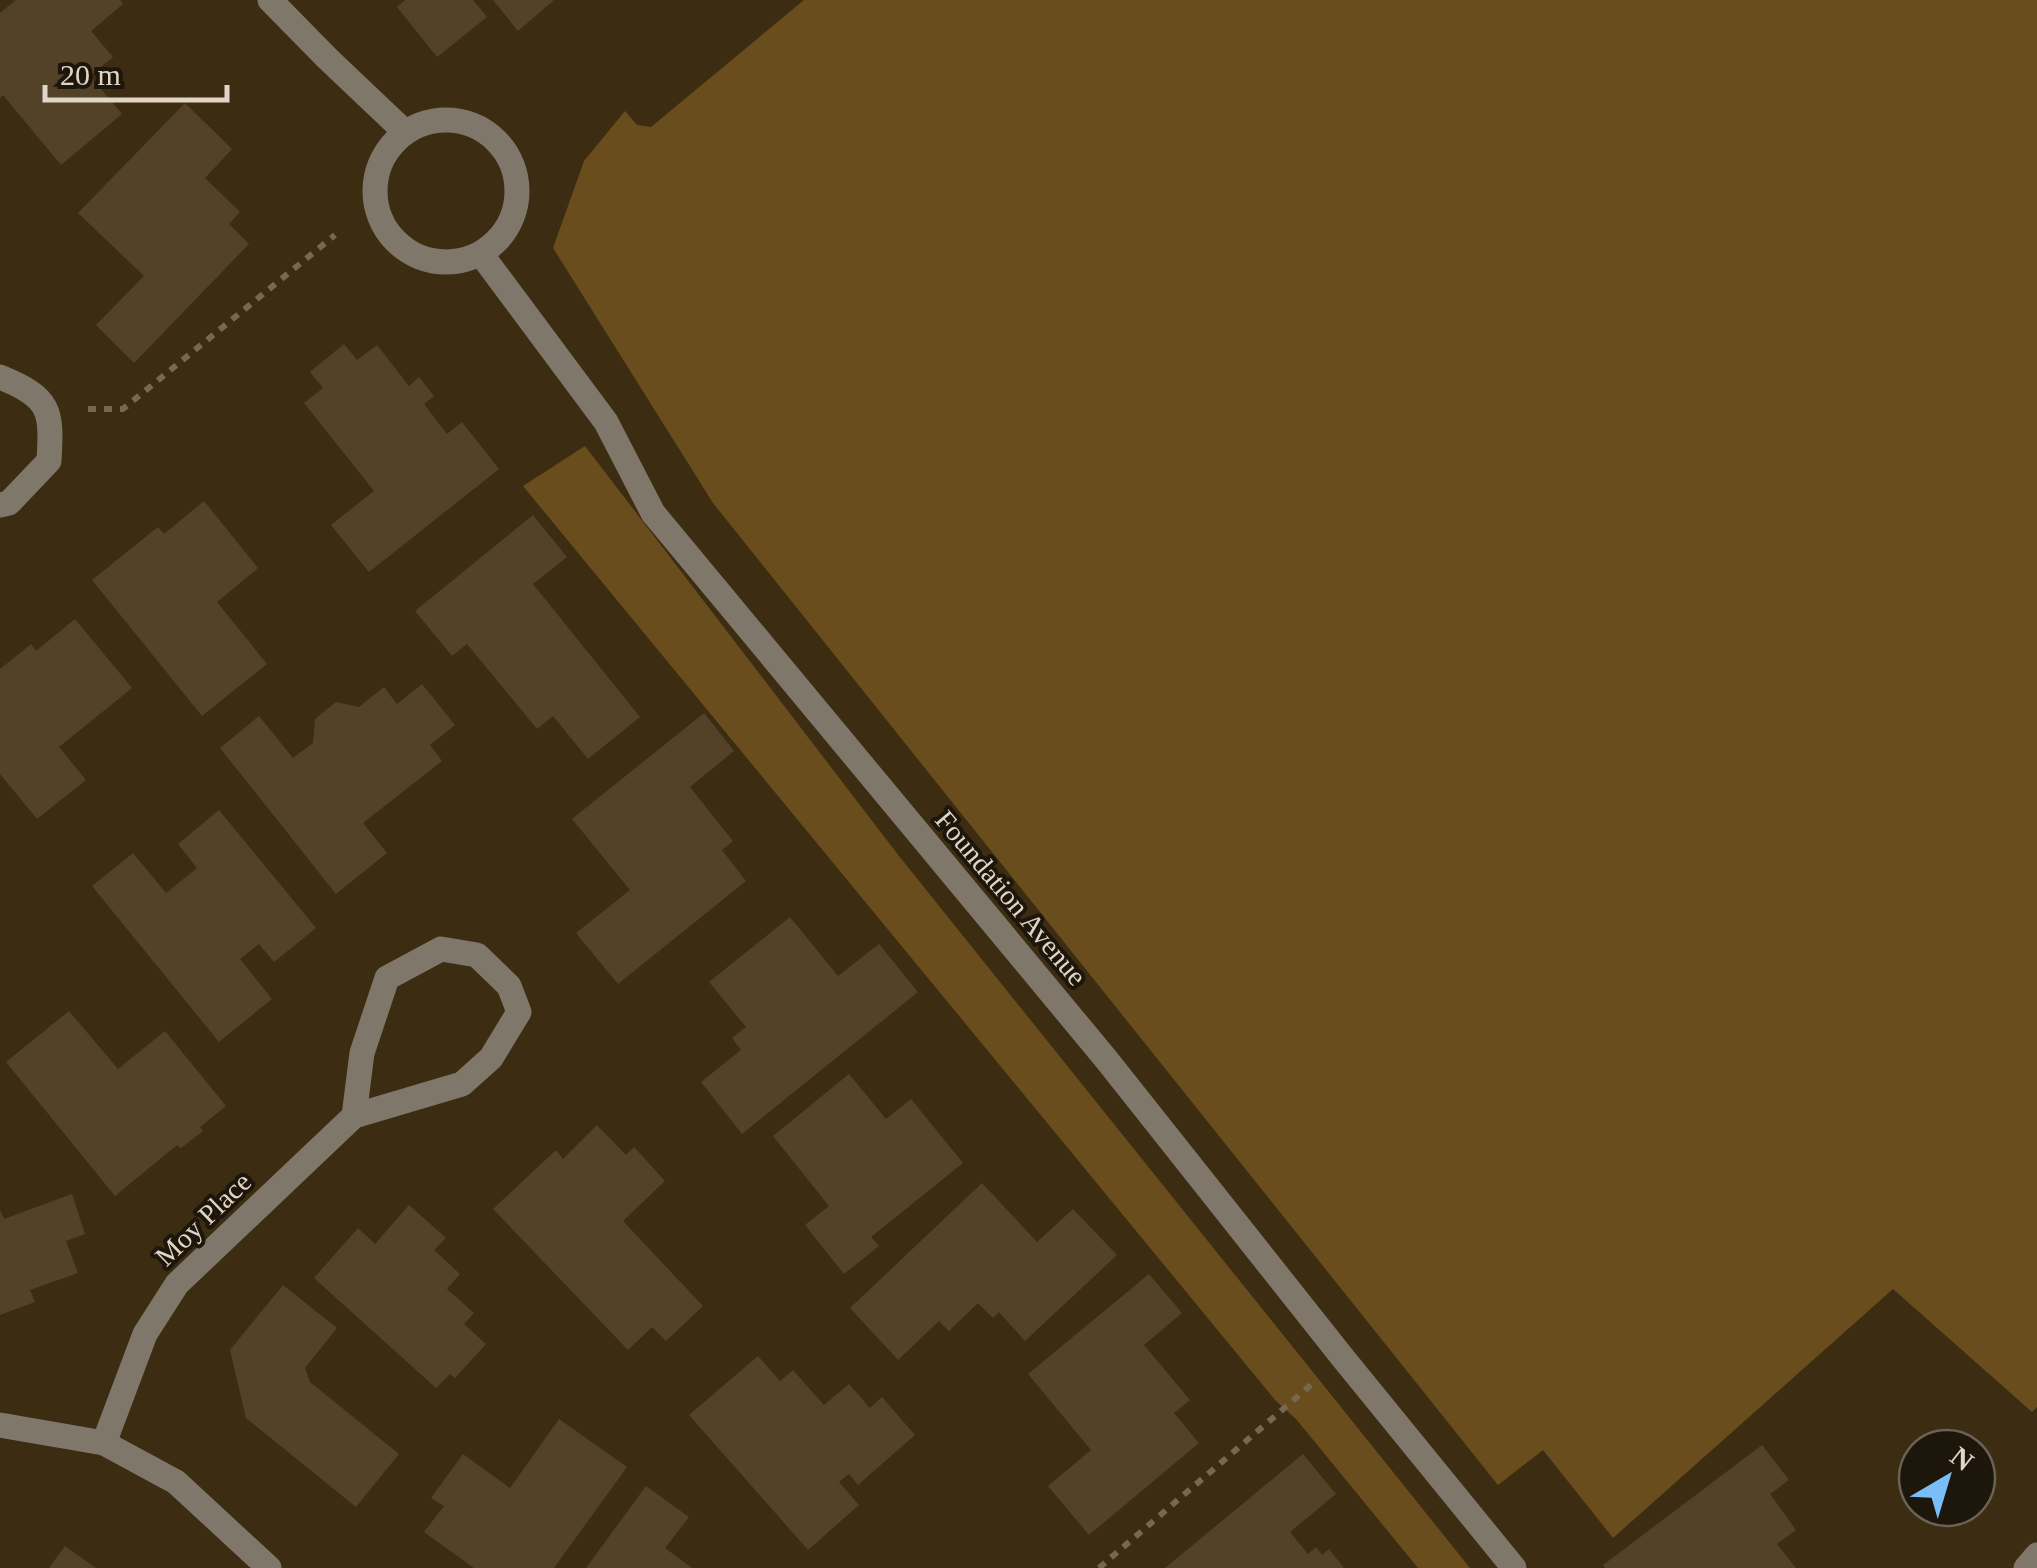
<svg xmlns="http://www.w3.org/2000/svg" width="2037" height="1568" font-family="Georgia,serif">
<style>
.green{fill:#694d1d}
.building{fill:#534227}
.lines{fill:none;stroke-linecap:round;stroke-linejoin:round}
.path{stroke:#776852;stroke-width:6;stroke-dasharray:8 8;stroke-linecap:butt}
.minor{stroke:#80776b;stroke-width:25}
.labels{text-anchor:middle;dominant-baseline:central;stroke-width:8;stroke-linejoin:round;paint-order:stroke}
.street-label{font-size:28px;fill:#e0d5c6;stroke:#1d160b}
</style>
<rect width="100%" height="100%" fill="#3c2c11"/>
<g class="green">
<polygon points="804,0 2037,0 2037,1407 2032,1412 1893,1289 1613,1538 1543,1450 1498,1485 713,503 553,248 584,161 625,111 637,125 651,127"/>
<polygon points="585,446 899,856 1470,1568 1418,1568 1296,1419 1276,1401 523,486"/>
</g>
<g class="building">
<polygon points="16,0 120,0 123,4 91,31 113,57 90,76 122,114 61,165 3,95 0,98 0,13"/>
<polygon points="405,0 473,0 487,17 437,57 397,7"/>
<polygon points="493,0 554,0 518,31"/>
<polygon points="185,103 232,149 205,178 240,212 229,224 249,244 134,363 96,325 144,276 78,213"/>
<polygon points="344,344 357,360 377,345 409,386 419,377 434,396 424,404 447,434 462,422 499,469 369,572 331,525 374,491 304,403 323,388 310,372"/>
<polygon points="204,501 258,568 217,602 267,664 202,716 92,580 158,527 164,534"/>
<polygon points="533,515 567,557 533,584 640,717 588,759 553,716 537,729 467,644 452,656 415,611"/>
<polygon points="75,619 132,688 59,747 86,780 37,819 0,774 0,669 31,644 36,651"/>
<polygon points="422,684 455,725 430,745 442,761 363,823 387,853 336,894 220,748 259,716 293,758 313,743 315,719 336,702 359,707 384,687 397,704"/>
<polygon points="704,713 734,751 690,787 733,841 722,850 746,881 618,984 576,933 630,890 572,819"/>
<polygon points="219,810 316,928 274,962 259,944 240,959 272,999 219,1042 92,886 133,853 166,893 197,868 178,844"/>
<polygon points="790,917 838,976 879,944 918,992 742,1134 701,1082 741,1050 732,1038 746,1027 709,982"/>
<polygon points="69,1011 118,1069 165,1031 226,1106 200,1127 203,1131 181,1148 177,1145 115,1196 6,1062"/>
<polygon points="849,1074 886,1119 911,1099 963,1163 871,1237 879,1246 844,1274 805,1225 829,1206 773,1136"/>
<polygon points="597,1125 626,1155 634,1147 665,1181 623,1221 703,1306 666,1341 652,1327 628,1350 493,1209 556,1150 563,1159"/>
<polygon points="982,1183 1037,1242 1073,1209 1117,1255 1025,1341 999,1312 993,1318 978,1303 949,1331 939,1321 898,1360 850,1308"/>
<polygon points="72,1194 85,1234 66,1241 78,1273 30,1290 35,1302 0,1315 0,1210 4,1219"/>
<polygon points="409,1205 446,1238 434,1250 460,1274 447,1289 474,1313 464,1324 486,1344 455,1378 450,1374 436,1388 314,1278 358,1228 375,1244"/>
<polygon points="1149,1274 1182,1313 1144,1345 1190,1400 1174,1413 1199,1443 1089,1535 1048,1486 1091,1450 1028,1374"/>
<polygon points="283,1285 337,1328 305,1368 310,1382 399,1454 356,1507 246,1418 230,1350"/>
<polygon points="758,1356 780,1381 793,1370 824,1405 849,1384 870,1408 882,1397 915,1435 858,1485 849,1474 839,1482 859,1505 808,1550 689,1415"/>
<polygon points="559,1419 627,1467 554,1568 474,1568 424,1532 444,1506 431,1498 463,1454 510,1488"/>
<polygon points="1762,1445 1789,1480 1770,1494 1796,1530 1777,1544 1796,1568 1605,1568 1603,1565"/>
<polygon points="1303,1454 1336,1494 1290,1532 1308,1554 1316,1547 1322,1555 1329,1549 1344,1568 1165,1568"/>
<polygon points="646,1486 689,1517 665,1548 692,1568 586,1568"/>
<polygon points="65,1546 96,1568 49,1568"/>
</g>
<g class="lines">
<g class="path">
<polyline points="88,409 123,409 335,235"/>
<polyline points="1099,1568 1311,1385"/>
</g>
<g class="minor">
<polyline points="270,0 328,59 405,132"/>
<circle cx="446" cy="191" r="71"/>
<polyline points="481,254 606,422 653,513 1106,1059 1343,1358 1514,1568"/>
<path d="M0,377C51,398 52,410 49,461L9,503L0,505"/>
<polyline points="0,1425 104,1443 176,1482 269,1568"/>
<polyline points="104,1443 145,1334 177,1284 354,1116 362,1053 387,978 441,949 477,955 509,986 519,1012 491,1058 462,1084 354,1116"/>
<polyline points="2026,1568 2037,1555"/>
</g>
</g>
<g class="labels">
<g class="street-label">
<text transform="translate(1011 898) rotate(50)">Foundation Avenue</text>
<text transform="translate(203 1219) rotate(-44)">Moy Place</text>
</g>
</g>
<g transform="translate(1947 1478) rotate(38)"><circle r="48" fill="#1d160b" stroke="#6b6256" stroke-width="2.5"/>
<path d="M0-8L18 38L0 25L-18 38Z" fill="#7abef8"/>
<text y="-15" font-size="28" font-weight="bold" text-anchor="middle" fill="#e0d5c6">N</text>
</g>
<path d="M45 85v15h182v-15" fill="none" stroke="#e0d5c6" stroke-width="5"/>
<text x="60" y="85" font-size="30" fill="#e0d5c6" stroke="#1d160b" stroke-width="8" paint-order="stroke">20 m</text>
</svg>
